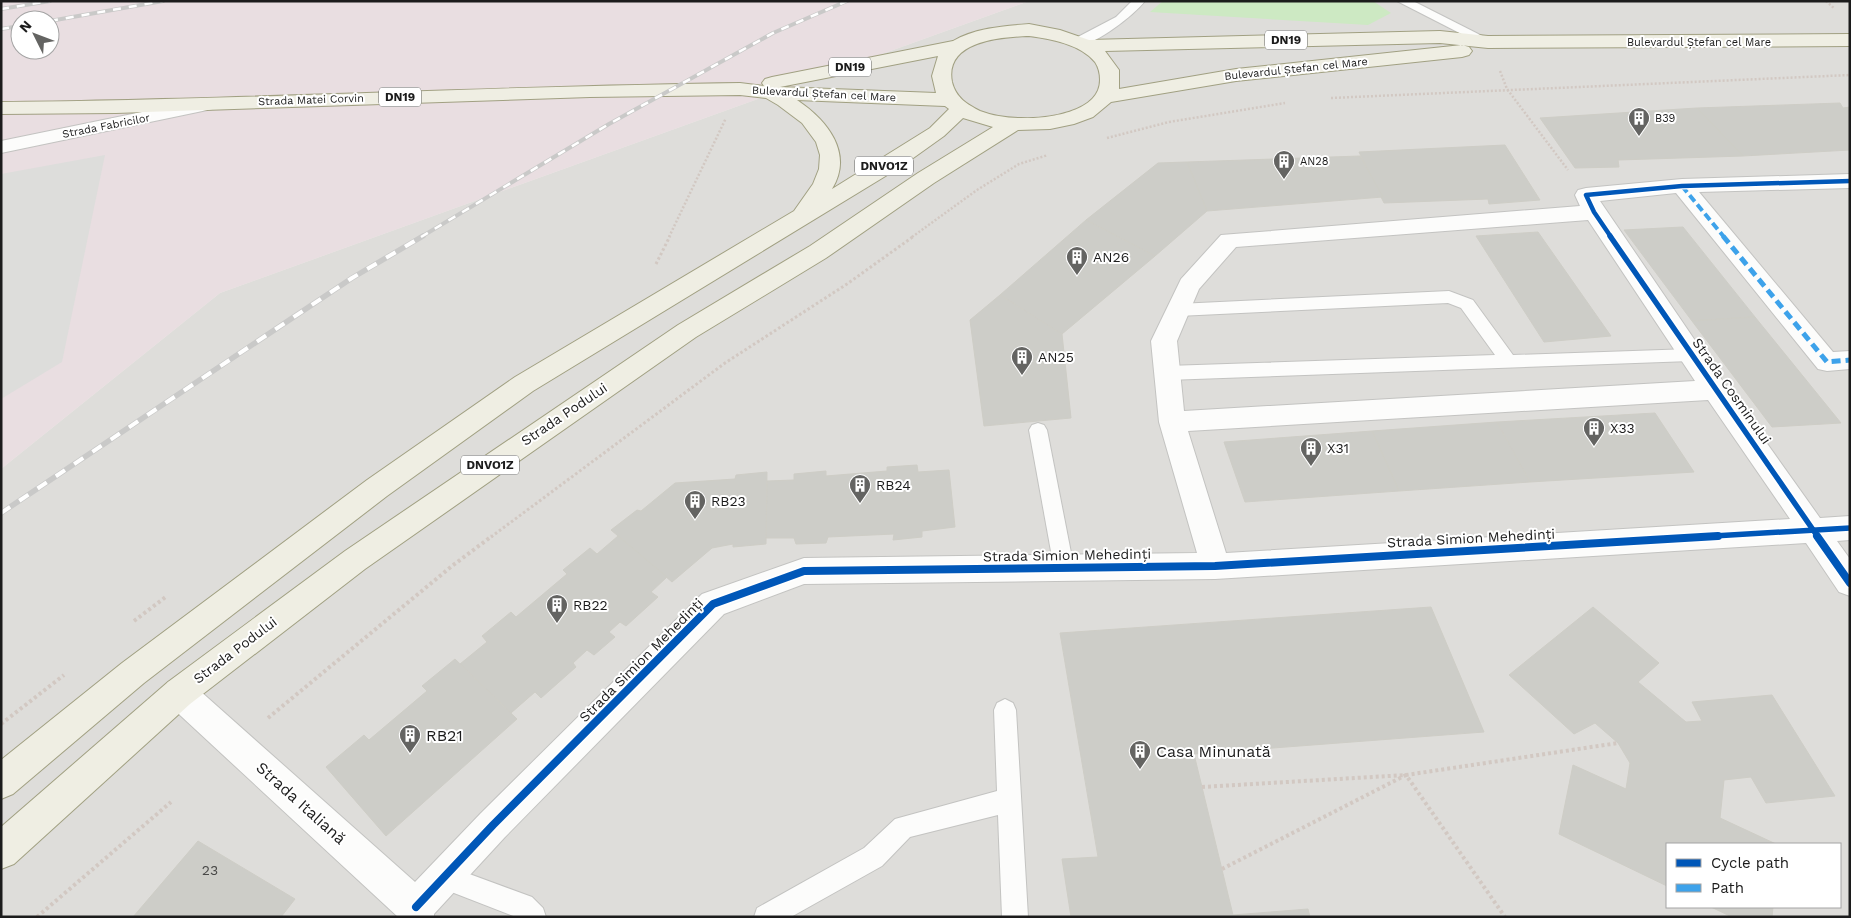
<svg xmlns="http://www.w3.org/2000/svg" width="1851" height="918" font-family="'Work Sans',sans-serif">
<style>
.residential{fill:#deddda;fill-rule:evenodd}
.industrial{fill:#e9dee1;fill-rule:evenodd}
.grass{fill:#cde9c3}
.parking{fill:#dddddb}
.building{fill:#cdcdc8;stroke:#cecdc6}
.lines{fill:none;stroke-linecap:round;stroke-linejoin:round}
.service-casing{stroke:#c3c3c1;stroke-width:2}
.minor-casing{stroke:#c3c3c1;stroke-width:2}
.primary-casing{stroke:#a1a082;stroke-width:2}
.path-far2{stroke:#d2c8c2;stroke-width:2.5;stroke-dasharray:2 2;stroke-linecap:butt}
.path-far1{stroke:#d2c8c2;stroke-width:3;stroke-dasharray:2.5 2.5;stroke-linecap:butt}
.path{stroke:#d2c8c2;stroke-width:4;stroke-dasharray:3 3;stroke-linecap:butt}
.service{fill:#fcfcfb;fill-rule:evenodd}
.minor{fill:#fcfcfb;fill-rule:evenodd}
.primary{fill:#efeee3;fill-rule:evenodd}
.rail-far1-casing{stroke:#c9c9c8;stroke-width:4}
.rail-casing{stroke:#c9c9c8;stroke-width:5.5}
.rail-far1{stroke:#fff;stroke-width:2.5;stroke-dasharray:8;stroke-linecap:butt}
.rail{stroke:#fff;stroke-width:4;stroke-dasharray:11;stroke-linecap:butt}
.quiet-far1{stroke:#3da2ea;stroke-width:4;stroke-dasharray:8 4;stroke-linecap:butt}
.quiet{stroke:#3da2ea;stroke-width:5;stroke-dasharray:9 5;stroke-linecap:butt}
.cycleway-far2-casing{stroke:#fff;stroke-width:7}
.cycleway-far1-casing{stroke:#fff;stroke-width:9}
.cycleway-casing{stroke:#fff;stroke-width:11}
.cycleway-far2{stroke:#0057b8;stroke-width:4.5}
.cycleway-far1{stroke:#0057b8;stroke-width:5.5}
.cycleway{stroke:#0057b8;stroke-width:8}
.labels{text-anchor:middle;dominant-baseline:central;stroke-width:4;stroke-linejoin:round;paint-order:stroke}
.far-street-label{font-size:11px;fill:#1c1c1c;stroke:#fff}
.far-poi-label{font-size:11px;fill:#1c1c1c;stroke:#fff;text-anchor:start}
.shield{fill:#fff;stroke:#606060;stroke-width:1}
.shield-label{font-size:12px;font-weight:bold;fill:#1c1c1c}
.poi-label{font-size:14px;fill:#1c1c1c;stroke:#fff;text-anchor:start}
.street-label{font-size:14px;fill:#1c1c1c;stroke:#fff}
.near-number-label{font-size:14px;fill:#484847}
.near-poi-label{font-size:16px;fill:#1c1c1c;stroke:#fff;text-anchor:start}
.near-street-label{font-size:16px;fill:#1c1c1c;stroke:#fff}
</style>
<rect width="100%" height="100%" fill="#ebebe5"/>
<path class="residential" d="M1029,1H1850V917H1V469L220,293ZM1667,844H1840V907H1667Z"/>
<path class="industrial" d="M1,1H1029L220,293L1,469ZM20,20H50V50H20Z"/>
<polygon class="grass" points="1163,1 1373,1 1391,13 1368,25 1150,12"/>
<polygon class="parking" points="105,155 62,362 1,399 1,174"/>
<g class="building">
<polygon points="1840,103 1843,108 1850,107 1850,150 1743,156 1697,108"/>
<polygon points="1697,108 1743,156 1618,160 1619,167 1575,168 1540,118"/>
<polygon points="1505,145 1540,200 1489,204 1488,199 1384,203 1359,152"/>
<polygon points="1360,156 1383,197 1207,211 1187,162"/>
<polygon points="1187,162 1207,211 1155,256 1086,220 1158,163"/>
<polygon points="1086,220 1155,256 1062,334 1000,295"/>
<polygon points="1683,227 1755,317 1692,321 1624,230"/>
<polygon points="1538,232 1611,336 1544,342 1476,236"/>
<polygon points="1000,295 1062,334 1071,418 984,426 970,320"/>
<polygon points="1755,317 1841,423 1772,427 1692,321"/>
<polygon points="1655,413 1694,472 1530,482 1497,422"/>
<polygon points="1497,422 1530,482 1399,491 1372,431"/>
<polygon points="1372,431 1399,491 1245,502 1224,442"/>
<polygon points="917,465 918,472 949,470 955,527 922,531 922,537 893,540 894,534 828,537 826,543 796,544 794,538 766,538 767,481 794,480 794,474 826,471 826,476 887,471 887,467"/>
<polygon points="767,472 766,544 733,547 733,544 712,548 672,582 611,530 637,510 641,511 675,483 735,479 736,475"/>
<polygon points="618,536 667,577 651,592 658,597 626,626 620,622 609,632 615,637 594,655 587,650 573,663 576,667 541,698 535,692 511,713 460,664 487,642 482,636 511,612 516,617 567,574 563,570 590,548 597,554"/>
<polygon points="1431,607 1484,732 1194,754 1233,915 1308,909 1310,917 1071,917 1062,859 1098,857 1060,633"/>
<polygon points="1593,607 1659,663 1638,682 1686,722 1702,721 1692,702 1772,695 1835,796 1766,803 1751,777 1724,780 1720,818 1776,844 1667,844 1667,886 1559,834 1573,765 1626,789 1630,763 1618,743 1595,723 1574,734 1509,675"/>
<polygon points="455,659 517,719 386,836 326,767 364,735 369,740 427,691 422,686"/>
<polygon points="198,841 295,899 281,917 133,917"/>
<polygon points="1711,907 1773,907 1772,917 1732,917"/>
</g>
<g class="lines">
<g class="service-casing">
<g id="service">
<path d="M1132,1H1145C1134,15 1092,49 1074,45L1073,42L1074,39L1116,17Z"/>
<polygon points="1397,1 1413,1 1494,42 1488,46 1483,45"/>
<polygon points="1449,291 1473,300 1513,355 1691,349 1697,351 1700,355 1697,359 1691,361 1167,380 1161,378 1158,373 1161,368 1167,366 1495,355 1461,308 1448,303 1178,316 1172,314 1170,310 1172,306 1178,304"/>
<polygon points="1038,423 1044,425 1047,430 1074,568 1071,574 1064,577 1057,574 1054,568 1029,430 1032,425"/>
<polygon points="1005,699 1013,703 1016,710 1028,917 1002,917 998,815 910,837 882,866 791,917 754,917 757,908 864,848 895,819 997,791 994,710 997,703"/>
<polygon points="445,865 532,897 543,908 546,917 516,917 436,886 433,877 436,868"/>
</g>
</g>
<g class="minor-casing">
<g id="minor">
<polygon points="210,98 217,100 220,104 217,108 1,153 1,141"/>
<path d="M1850,174V188L1699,192L1833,352L1850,351V369L1827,371L1818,369L1676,193L1600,201L1724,383L1820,518L1850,516V540L1837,541L1850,559V596L1839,592L1806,543L1215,579L804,584L724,614L505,837L434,914V917H398L168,704L163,693L168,682L179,678L190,682L415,882L481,813L702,594L804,558L1197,553L1159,422L1151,341L1181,279L1221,235L1580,206L1575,195L1578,190L1586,188L1682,179ZM1588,220L1695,381L1184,411L1177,341L1199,289L1236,247ZM1708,400L1790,519L1226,553L1188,431Z"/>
</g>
</g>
<g class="primary-casing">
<path id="primary" d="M1029,24L1060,30L1089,40L1440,31L1488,36L1850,34V46L1488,48L1440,43L1105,51L1119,70V89L1236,69L1462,45L1469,47L1472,51L1469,55L1462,57L1236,81L1111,102L1093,117L1074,124L1050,129L1018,130L934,183L826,258L696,337L365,569L190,704L14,864L1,869V827L168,682L345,551L678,325L810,246L918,173L993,127L963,118L944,136L902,166L533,391L387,496L144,683L13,794L1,799V760L122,663L367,480L515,377L794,211L813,184L819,169L820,155L816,142L802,123L778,105L766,98L740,95L590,97L116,113L1,114V102C248,100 494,86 740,83L764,86L762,83L765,79L772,77L953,41C975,28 1004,26 1029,24ZM1029,36C1051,39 1080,44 1095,62C1099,68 1100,74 1100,80C1100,113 1045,119 1021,118C1008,118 993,116 980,111C967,104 956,98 952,82C944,41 1001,37 1029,36ZM938,56L932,76L936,93L780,87ZM797,100L945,106L949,109L930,128L832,189C854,153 827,120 797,100Z"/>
</g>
<g class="path-far2">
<polyline points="1826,1 1835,9"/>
<polyline points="1500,71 1507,89 1568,170"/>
<polyline points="1331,98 1850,75"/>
<polyline points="1107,138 1169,122 1285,103"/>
<polyline points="669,237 726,118"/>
<polyline points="912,237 977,190 1019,164 1048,155"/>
</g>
<g class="path-far1">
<polyline points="656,264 670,236"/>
<polyline points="491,537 725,363 847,284 914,236"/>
</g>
<g class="path">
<polyline points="134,621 167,596"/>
<polyline points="268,718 452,566 492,536"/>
<polyline points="1,724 64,675"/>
<polyline points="1202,787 1406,775 1618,743"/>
<polyline points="1222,869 1406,775 1505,917"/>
<polyline points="37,917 171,802"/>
</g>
<use href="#service" class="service"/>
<use href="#minor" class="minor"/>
<use href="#primary" class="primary"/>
<g class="rail-far1-casing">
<g id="rail-far1">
<polyline points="1,9 50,1"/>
<polyline points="50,21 163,1"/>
<polyline points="1,29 20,26"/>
<polyline points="421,237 609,124 773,33 847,1"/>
</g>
</g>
<g class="rail-casing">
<polyline id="rail" points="1,513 352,278 423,236"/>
</g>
<use href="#rail-far1" class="rail-far1"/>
<use href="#rail" class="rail"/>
<polyline class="quiet-far1" points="1682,186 1724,237"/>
<polyline class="quiet" points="1723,236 1827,362 1850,360"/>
<g class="cycleway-far2-casing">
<polyline id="cycleway-far2" points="1611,237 1594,212 1586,195 1682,186 1850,181"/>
</g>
<g class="cycleway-far1-casing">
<g id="cycleway-far1">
<polyline points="1610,236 1818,537"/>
<polyline points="1697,537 1850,528"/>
</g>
</g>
<g class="cycleway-casing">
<g id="cycleway">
<polyline points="1817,536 1850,583"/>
<polyline points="416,907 493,825 713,604 804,571 1215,566 1718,536"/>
</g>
</g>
<use href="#cycleway-far2" class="cycleway-far2"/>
<use href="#cycleway-far1" class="cycleway-far1"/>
<use href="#cycleway" class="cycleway"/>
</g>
<defs>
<g id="building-pin" transform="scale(1.125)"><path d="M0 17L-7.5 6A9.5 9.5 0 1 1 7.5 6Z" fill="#646462" stroke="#fff"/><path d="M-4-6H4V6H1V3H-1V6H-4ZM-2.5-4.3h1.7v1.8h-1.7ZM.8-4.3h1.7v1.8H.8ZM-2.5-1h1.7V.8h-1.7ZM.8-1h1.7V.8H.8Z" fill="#fff"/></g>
</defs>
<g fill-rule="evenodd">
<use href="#building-pin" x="1639" y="118"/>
<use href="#building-pin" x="1284" y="161"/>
<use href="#building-pin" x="1077" y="257"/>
<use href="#building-pin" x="1022" y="357"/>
<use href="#building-pin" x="1594" y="428"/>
<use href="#building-pin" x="1311" y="448"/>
<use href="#building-pin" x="860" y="485"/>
<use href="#building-pin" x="695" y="501"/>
<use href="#building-pin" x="557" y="605"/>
<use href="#building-pin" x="410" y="735"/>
<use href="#building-pin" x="1140" y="751"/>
</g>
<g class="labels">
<g class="far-street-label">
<text x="1699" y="42">Bulevardul Ștefan cel Mare</text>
<text transform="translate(1296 69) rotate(-6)">Bulevardul Ștefan cel Mare</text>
<text transform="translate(824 94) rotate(3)">Bulevardul Ștefan cel Mare</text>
<text transform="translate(311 100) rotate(-2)">Strada Matei Corvin</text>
<text transform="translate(106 126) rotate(-11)">Strada Fabricilor</text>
</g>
<g class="far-poi-label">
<text x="1655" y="118">B39</text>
<text x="1300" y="161">AN28</text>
</g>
<g class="shield">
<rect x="1265" y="30.5" width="42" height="19" rx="4"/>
<rect x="829" y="57.5" width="42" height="19" rx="4"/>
<rect x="379" y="87.5" width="42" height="19" rx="4"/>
<rect x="855" y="156.5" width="58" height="19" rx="4"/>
<rect x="461" y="455.5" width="58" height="19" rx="4"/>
</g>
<g class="shield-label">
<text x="1286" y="40">DN19</text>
<text x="850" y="67">DN19</text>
<text x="400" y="97">DN19</text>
<text x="884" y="166">DNVO1Z</text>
<text x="490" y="465">DNVO1Z</text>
</g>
<g class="poi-label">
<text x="1093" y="257">AN26</text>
<text x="1038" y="357">AN25</text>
<text x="1610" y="428">X33</text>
<text x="1327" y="448">X31</text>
<text x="876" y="485">RB24</text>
<text x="711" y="501">RB23</text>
<text x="573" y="605">RB22</text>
</g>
<g class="street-label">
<text transform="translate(1732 391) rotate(55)">Strada Cosminului</text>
<text transform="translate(564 414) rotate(-34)">Strada Podului</text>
<text transform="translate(1471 538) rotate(-3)">Strada Simion Mehedinți</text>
<text transform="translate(1067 555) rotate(-1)">Strada Simion Mehedinți</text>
<text transform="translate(235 650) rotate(-37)">Strada Podului</text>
<text transform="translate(641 660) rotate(-45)">Strada Simion Mehedinți</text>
</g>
<g class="near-number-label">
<text x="210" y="870">23</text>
</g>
<g class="near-poi-label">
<text x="426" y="735">RB21</text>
<text x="1156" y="751">Casa Minunată</text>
</g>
<g class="near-street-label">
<text transform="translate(301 803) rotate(42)">Strada Italiană</text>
</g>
</g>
<rect width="1851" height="918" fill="none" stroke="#1c1c1c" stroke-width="5"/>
<rect x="1666" y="843" width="175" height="65" fill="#ffffff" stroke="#a4a4a4"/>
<rect x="1676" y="859" width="25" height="8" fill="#0057b8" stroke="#a4a4a4"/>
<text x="1711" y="868" font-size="15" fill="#1c1c1c">Cycle path</text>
<rect x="1676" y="884" width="25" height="8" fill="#3da2ea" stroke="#a4a4a4"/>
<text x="1711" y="893" font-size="15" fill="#1c1c1c">Path</text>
<g transform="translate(35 35) rotate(312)"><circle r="24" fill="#ffffff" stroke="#a4a4a4"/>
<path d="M0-4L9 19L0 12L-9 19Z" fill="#646462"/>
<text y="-8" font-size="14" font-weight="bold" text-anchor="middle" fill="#1c1c1c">N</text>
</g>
</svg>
